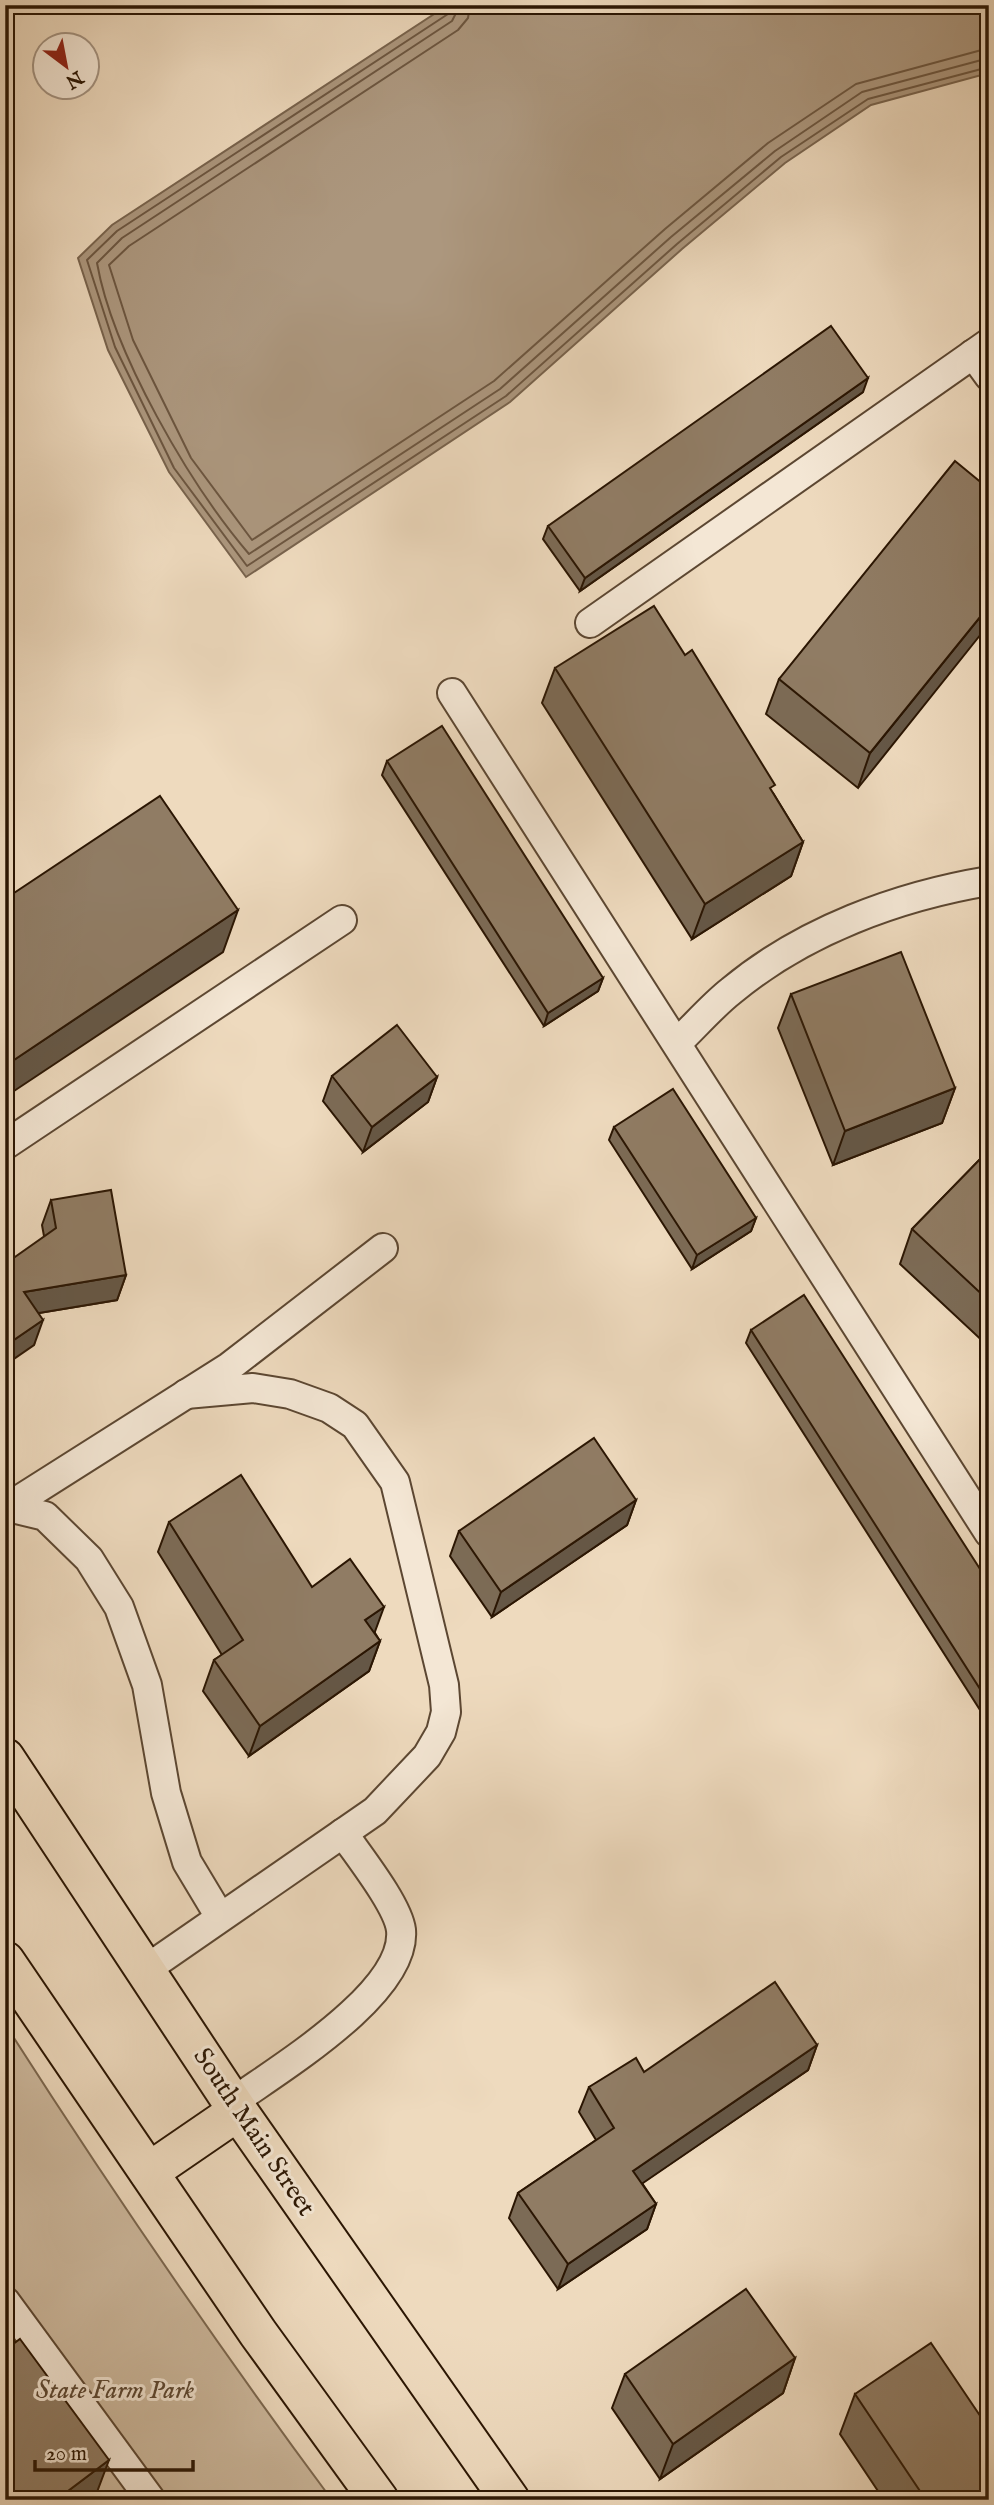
<svg xmlns="http://www.w3.org/2000/svg" width="994" height="2505" font-family="'IM FELL English',serif">
<style>
.green{fill:#cdb99e;stroke:#7c6850;stroke-width:2}
.water{fill:#ac977e;stroke:#78634d;stroke-width:2}
.lines{fill:none;stroke-linecap:round;stroke-linejoin:round}
.shore{stroke:#6c5640;stroke-width:2}
.service-casing{stroke:#5c4732;stroke-width:32}
.trunk-casing{stroke:#2b1603;stroke-width:42}
.service{stroke:#f4e7d5;stroke-width:28}
.trunk{stroke:#eedabe;stroke-width:38}
.wall{fill:#7c6b56;stroke:#2b1603;stroke-width:2}
.shaded-wall{fill:#655746;stroke:#2b1603;stroke-width:2}
.building{fill:#907c64;stroke:#2b1603;stroke-width:2}
.labels{text-anchor:middle;dominant-baseline:central;stroke-width:6;stroke-linejoin:round;paint-order:stroke}
.street-label{font-size:26px;fill:#2b1603;stroke:#f4e7d5}
.park-label{font-size:26px;font-style:italic;fill:#5c4732;stroke:#f4e7d5}
</style>
<rect width="100%" height="100%" fill="#eedabe"/>
<filter id="stains"><feTurbulence type="fractalNoise" baseFrequency=".00286" numOctaves="4"/><feColorMatrix values="0 0 0 0 .2 0 0 0 0 .09 0 0 0 0 .02 0 0 0 .5 -.17"/></filter>
<radialGradient id="worn" r=".72"><stop offset=".6" stop-color="#630" stop-opacity="0"/><stop offset="1" stop-color="#630" stop-opacity=".3"/></radialGradient>
<path class="green" d="M5,2024C109,2187 217,2345 332,2500H5Z"/>
<polygon class="water" points="448,5 989,5 989,73 871,105 785,163 682,249 510,402 246,577 169,472 108,350 78,258 112,225"/>
<g class="lines">
<g class="shore">
<polyline points="451,5 448,14 117,231 87,260 115,347 174,468 247,566 506,396 677,244 781,157 868,99 989,67"/>
<path d="M460,5L452,21L122,238L97,263C113,353 190,485 249,554L500,389L671,237L775,151L862,92L989,58"/>
<polyline points="470,5 468,18 458,30 129,246 109,265 133,340 191,458 252,540 494,381 665,229 768,143 856,84 989,48"/>
</g>
<g class="service-casing">
<g id="service">
<polyline points="973,354 989,376"/>
<polyline points="590,623 989,343"/>
<polyline points="452,693 989,1533"/>
<path d="M677,1043C695,1026 712,1006 731,991C803,931 898,896 989,881"/>
<polyline points="5,1145 342,920"/>
<polyline points="8,1507 45,1516 89,1559 119,1607 147,1685 166,1793 187,1862 220,1917"/>
<polyline points="5,1509 229,1367 383,1248"/>
<polyline points="145,1970 375,1811 427,1756 441,1732 446,1712 444,1685 395,1482 355,1425 329,1408 290,1394 253,1388 186,1394"/>
<path d="M233,2102C277,2070 407,1993 401,1930C398,1905 358,1855 343,1833"/>
<polyline points="5,2301 151,2500"/>
</g>
</g>
<g class="trunk-casing">
<g id="trunk">
<polyline points="5,1758 238,2111 510,2500"/>
<polyline points="5,1961 258,2333 379,2500"/>
<polyline points="149,2172 238,2111"/>
</g>
</g>
<use href="#service" class="service"/>
<use href="#trunk" class="trunk"/>
</g>
<g class="wall">
<polygon points="863,392 580,591 543,539 548,526"/>
<polygon points="989,489 858,788 766,714 779,679"/>
<polygon points="555,668 773,793 803,842 791,876 692,939 542,703"/>
<polygon points="387,761 603,978 598,991 544,1026 382,775"/>
<polygon points="791,994 955,1088 942,1123 833,1165 778,1028"/>
<polygon points="332,1076 437,1077 428,1102 363,1152 323,1101"/>
<polygon points="614,1127 756,1218 751,1231 692,1269 609,1140"/>
<polygon points="989,1150 989,1347 900,1264 912,1229"/>
<polygon points="51,1200 126,1275 117,1300 39,1313 34,1345 44,1236 42,1225"/>
<polygon points="751,1330 989,1583 989,1724 746,1343"/>
<polygon points="636,1500 627,1525 492,1617 450,1556 459,1531"/>
<polygon points="169,1522 312,1587 375,1633 380,1641 369,1671 249,1756 203,1691 214,1660 222,1655 158,1552"/>
<polygon points="817,2045 808,2070 642,2183 656,2204 647,2229 558,2289 509,2218 518,2193 596,2140 579,2112 589,2087 644,2072"/>
<polygon points="795,2358 783,2393 660,2479 612,2408 625,2374"/>
<polygon points="855,2394 989,2500 884,2500 840,2434"/>
</g>
<g class="shaded-wall">
<polygon points="868,378 863,392 580,591 585,578"/>
<polygon points="989,606 989,624 858,788 870,753"/>
<polygon points="10,786 5,799 5,789"/>
<polygon points="803,842 791,876 692,939 705,904"/>
<polygon points="238,910 223,952 5,1097 5,1066"/>
<polygon points="603,978 598,991 544,1026 548,1013"/>
<polygon points="437,1077 428,1102 363,1152 372,1127"/>
<polygon points="955,1088 942,1123 833,1165 845,1131"/>
<polygon points="756,1218 751,1231 692,1269 697,1255"/>
<polygon points="126,1275 117,1300 15,1317 24,1292"/>
<polygon points="43,1320 34,1345 5,1365 5,1346"/>
<polygon points="636,1500 627,1525 492,1617 501,1592"/>
<polygon points="384,1607 373,1637 365,1620"/>
<polygon points="380,1641 369,1671 249,1756 260,1726"/>
<polygon points="817,2045 808,2070 624,2196 633,2171"/>
<polygon points="656,2204 647,2229 558,2289 568,2264"/>
<polygon points="795,2358 783,2393 660,2479 673,2444"/>
<polygon points="109,2460 94,2500 56,2500"/>
</g>
<g class="building">
<polygon points="831,326 868,378 585,578 548,526"/>
<polygon points="955,461 989,489 989,606 870,753 779,679"/>
<polygon points="654,606 685,655 692,650 775,785 770,788 803,842 705,904 555,668"/>
<polygon points="442,726 603,978 548,1013 387,761"/>
<polygon points="5,779 10,786 5,789"/>
<polygon points="160,796 238,910 5,1066 5,899"/>
<polygon points="901,952 955,1088 845,1131 791,994"/>
<polygon points="397,1025 437,1077 372,1127 332,1076"/>
<polygon points="673,1089 756,1218 697,1255 614,1127"/>
<polygon points="989,1150 989,1301 912,1229"/>
<polygon points="111,1190 126,1275 24,1292 43,1320 5,1346 5,1264 56,1228 51,1200"/>
<polygon points="804,1295 989,1583 989,1703 751,1330"/>
<polygon points="594,1438 636,1500 501,1592 459,1531"/>
<polygon points="241,1475 312,1587 350,1559 384,1607 365,1620 380,1641 260,1726 214,1660 243,1640 169,1522"/>
<polygon points="775,1982 817,2045 633,2171 656,2204 568,2264 518,2193 614,2128 589,2087 636,2058 644,2072"/>
<polygon points="746,2289 795,2358 673,2444 625,2374"/>
<polygon points="20,2339 109,2460 56,2500 5,2500 5,2350"/>
<polygon points="931,2343 989,2429 989,2500 926,2500 855,2394"/>
</g>
<g class="labels">
<g class="street-label">
<text transform="translate(254 2132) rotate(56)">South Main Street</text>
</g>
<g class="park-label">
<text x="115" y="2390">State Farm Park</text>
</g>
</g>
<rect width="994" height="2505" fill="none" stroke="#eedabe" stroke-width="28"/>
<rect x="7" y="7" width="980" height="2491" fill="none" stroke="#2b1603" stroke-width="3.5"/>
<rect x="14" y="14" width="966" height="2477" fill="none" stroke="#2b1603" stroke-width="2"/>
<g transform="translate(66 66) rotate(148)"><circle r="33" fill="#f4e7d5" stroke="#a49381" stroke-width="2"/>
<path d="M0-5L12 26L0 18L-12 26Z" fill="#8f2418"/>
<text y="-10" font-size="19" font-weight="bold" text-anchor="middle" fill="#2b1603">N</text>
</g>
<path d="M35 2460v10h158v-10" fill="none" stroke="#2b1603" stroke-width="3.5"/>
<text x="46" y="2460" font-size="21" fill="#2b1603" stroke="#f4e7d5" stroke-width="5" paint-order="stroke">20 m</text>
<rect width="100%" height="100%" filter="url(#stains)"/>
<rect width="100%" height="100%" fill="url(#worn)"/>
</svg>
